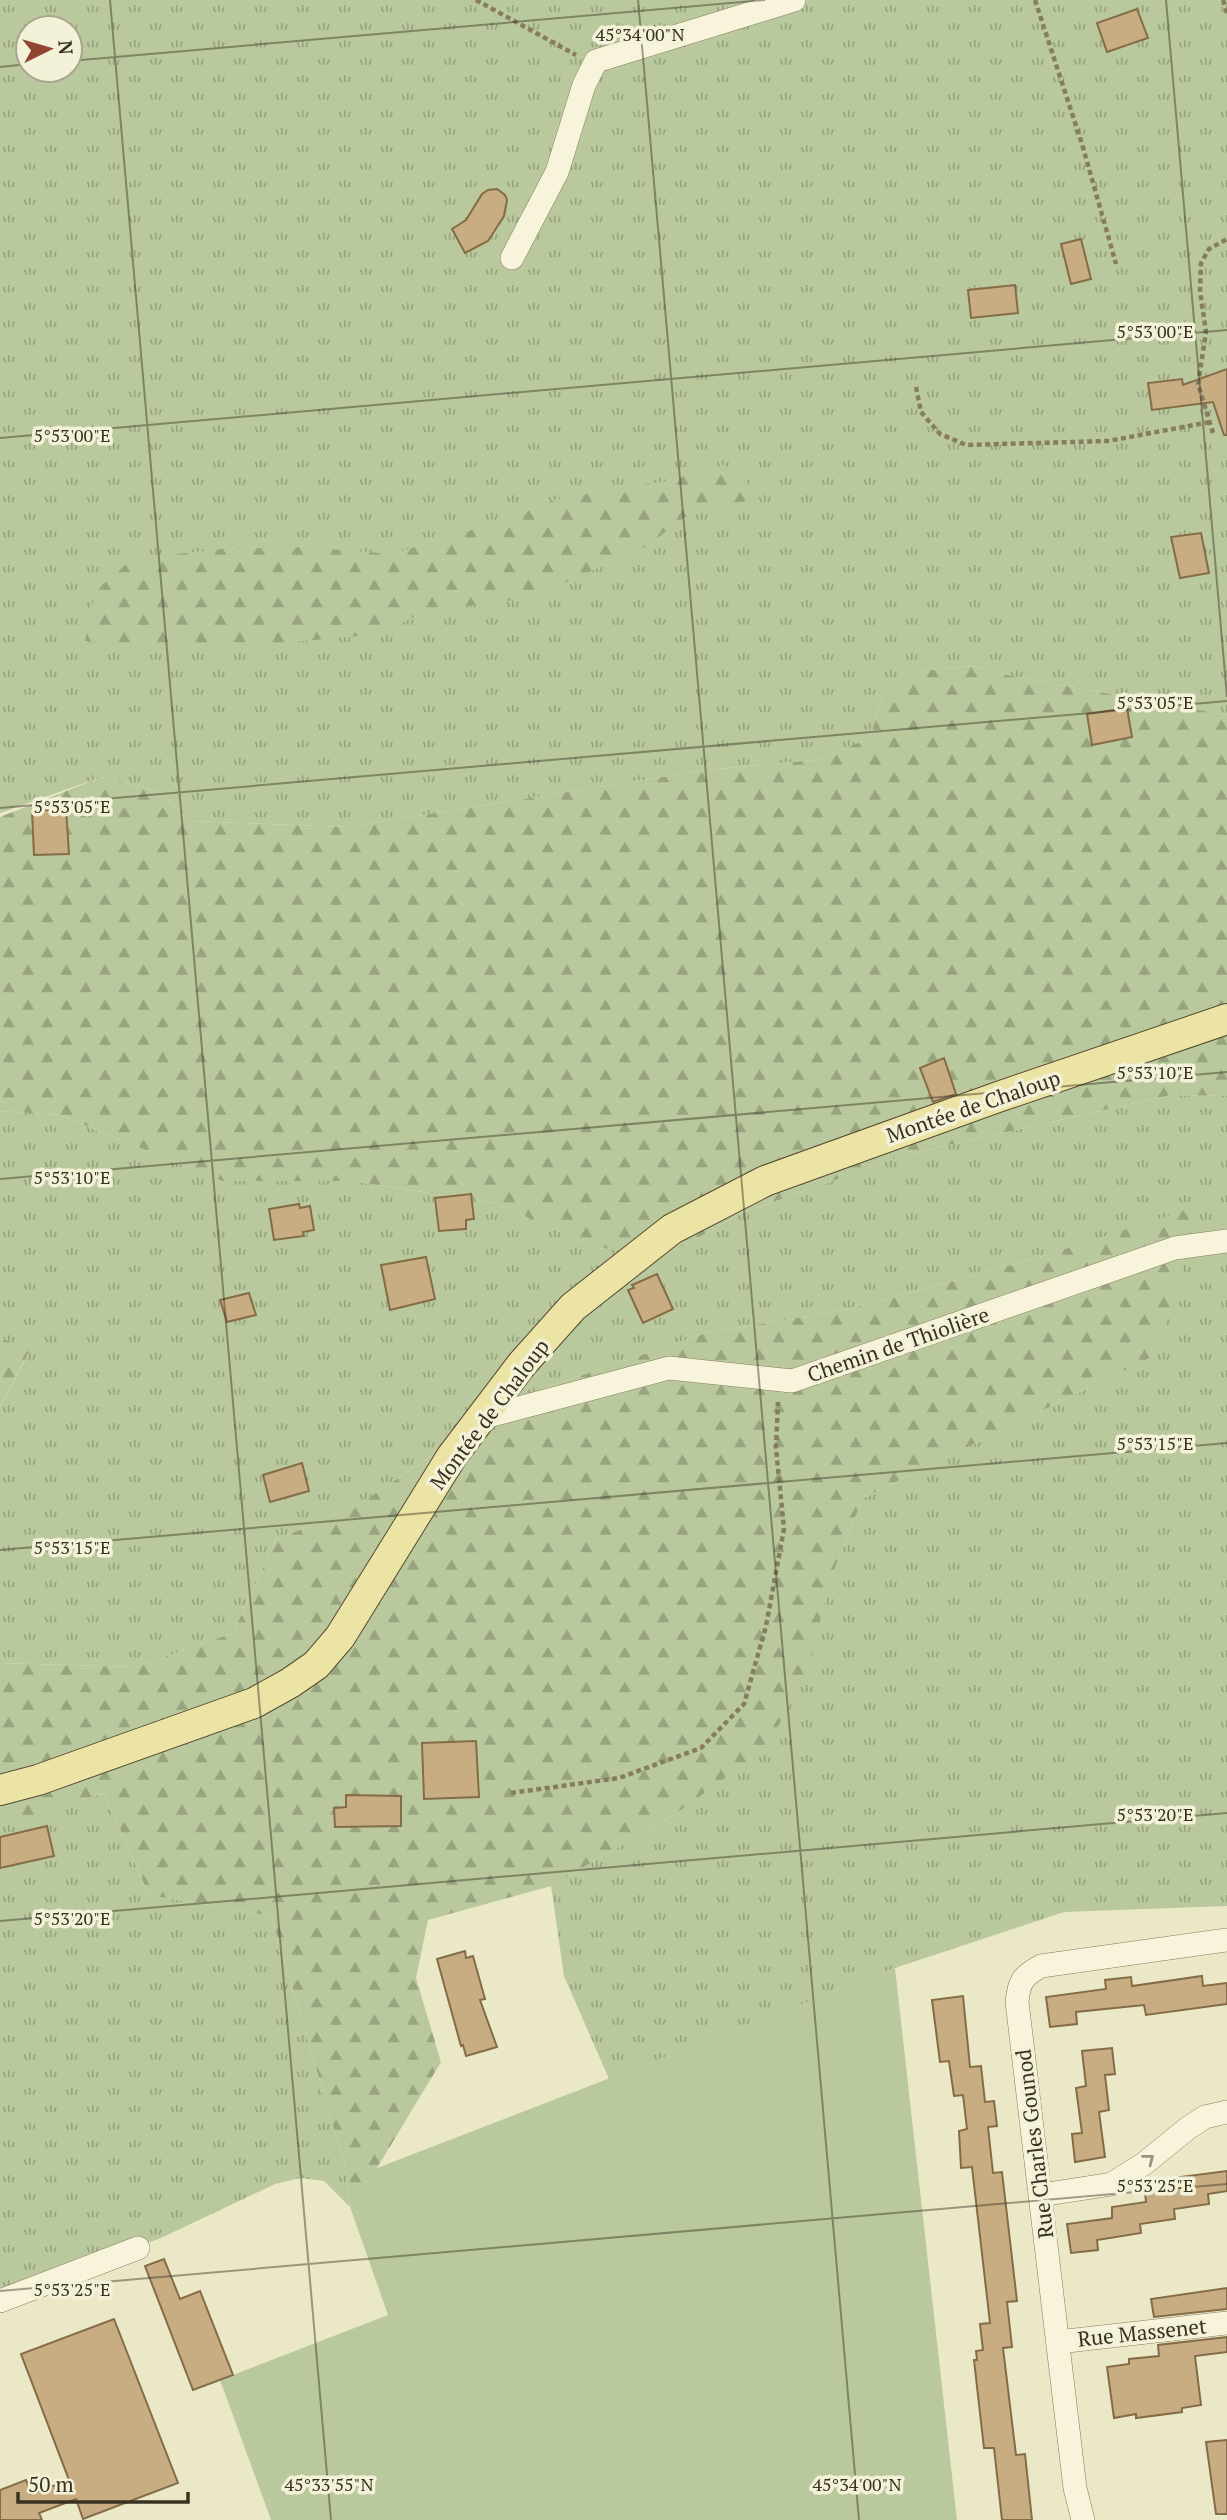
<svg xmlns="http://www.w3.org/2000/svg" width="1227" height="2520" font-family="'PT Serif',serif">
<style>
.grass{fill:url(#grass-tufts);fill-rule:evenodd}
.forest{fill:url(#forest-firs)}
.garden{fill:#bac99d}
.building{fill:#c7ad81;stroke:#846c46;stroke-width:2}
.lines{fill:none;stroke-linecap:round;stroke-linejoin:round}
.minor-casing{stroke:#867c5f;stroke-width:24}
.major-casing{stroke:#554a32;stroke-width:32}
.path{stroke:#867c5f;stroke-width:4.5;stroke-dasharray:5 3.5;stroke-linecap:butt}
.minor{stroke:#f7f4db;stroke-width:23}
.major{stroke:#ebe4a4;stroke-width:30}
.oneway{stroke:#98927e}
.ticks{fill:none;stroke:#383121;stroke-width:2;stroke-opacity:0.45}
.labels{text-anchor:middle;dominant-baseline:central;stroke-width:7;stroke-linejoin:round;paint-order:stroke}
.street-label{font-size:21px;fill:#383121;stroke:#f3f1d7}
.ticks-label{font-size:18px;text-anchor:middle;fill:#383121;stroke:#f3f1d7;stroke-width:7;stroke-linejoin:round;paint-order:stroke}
</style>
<defs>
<pattern id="grass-tufts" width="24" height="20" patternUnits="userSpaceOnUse" patternTransform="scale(1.75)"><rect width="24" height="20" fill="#bac99d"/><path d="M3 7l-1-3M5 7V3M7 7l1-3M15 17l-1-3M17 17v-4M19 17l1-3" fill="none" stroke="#98a480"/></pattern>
<pattern id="forest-firs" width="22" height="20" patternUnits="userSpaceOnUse" patternTransform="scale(1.75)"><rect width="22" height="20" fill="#bac99d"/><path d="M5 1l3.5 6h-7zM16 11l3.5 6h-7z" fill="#98a480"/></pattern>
</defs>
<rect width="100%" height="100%" fill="#ebe8c8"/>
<g class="grass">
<path d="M0,0H1227V715L1016,677L972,666L921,671L883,694L870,738L815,760L707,770L347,827L189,821L161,792L102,777L0,813ZM28,28H70V70H28Z"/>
<polygon points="1171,1095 1227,1096 1227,1906 1064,1912 895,1968 609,2079 564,1976 551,1886 674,1815 832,1575 863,1498 1150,1358 1195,1208 1037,1258 850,1309 706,1333 524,1395 359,1504 276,1540 233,1633 136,1667 0,1663 0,1406 29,1353 0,1337 0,1111 59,1115 222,1181 351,1181 495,1203 596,1248 671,1253 742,1213 905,1155"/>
<polygon points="104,1793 149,1895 271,1916 344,2162 350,2207 324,2181 300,2178 275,2184 161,2238 0,2298 0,1824"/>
</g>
<g class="forest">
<polygon points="723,465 744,474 753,499 685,517 647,546 531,598 425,611 380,634 227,648 85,641 95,591 132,559 222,549 308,547 391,554 492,525 558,499 667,481"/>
<polygon points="972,666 1016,677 1227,715 1227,1096 1171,1095 905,1155 742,1213 671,1253 596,1248 495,1203 351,1181 222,1181 59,1115 0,1111 0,817 102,777 161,792 189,821 347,827 707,770 815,760 870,738 883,694 921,671"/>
<polygon points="1195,1207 1176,1298 1150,1358 863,1498 832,1575 807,1671 767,1747 674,1815 551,1886 428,1920 416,1978 441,2062 377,2168 350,2207 344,2162 271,1916 149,1895 104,1793 0,1825 0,1663 136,1667 233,1633 276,1540 359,1504 524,1395 706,1333 850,1309 1037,1258"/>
<polygon points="0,1337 29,1352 0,1406"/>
</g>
<polygon class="garden" points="895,1968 957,2520 271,2520 220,2380 388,2315 350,2207 377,2168"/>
<g class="building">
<polygon points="1137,9 1148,38 1107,52 1097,23"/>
<polygon points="497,189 505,195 507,200 504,216 488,241 465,253 452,229 466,220 482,194 488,190"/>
<polygon points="1081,239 1091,279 1071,284 1061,244"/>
<polygon points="1015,285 1018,313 971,318 968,290"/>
<polygon points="1227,369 1227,435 1224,435 1213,402 1152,410 1148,383 1182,379 1183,385"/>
<polygon points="1201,533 1209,573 1180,578 1171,537"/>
<polygon points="1127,708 1132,737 1092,745 1087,714"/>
<polygon points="66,809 69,854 34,855 32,811"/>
<polygon points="944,1058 956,1094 933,1102 920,1068"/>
<polygon points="471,1194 474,1219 466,1220 466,1229 439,1231 435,1198"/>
<polygon points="299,1204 300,1208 310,1206 314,1230 303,1232 304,1236 274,1240 269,1209"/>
<polygon points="426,1257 435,1299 390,1310 381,1265"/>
<polygon points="657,1274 673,1309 643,1323 628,1290 634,1288 632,1285"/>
<polygon points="249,1293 256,1315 227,1322 220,1300"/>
<polygon points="302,1463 309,1491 270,1502 263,1475"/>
<polygon points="476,1741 479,1797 424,1799 422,1743"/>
<polygon points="346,1795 401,1796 401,1826 335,1827 334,1808 346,1807"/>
<polygon points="47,1826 54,1856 0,1868 0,1837"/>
<polygon points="465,1951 466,1958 473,1956 485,1999 480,2000 497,2047 466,2056 463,2045 461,2046 437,1959"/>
<polygon points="1202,1976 1203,1986 1227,1983 1227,2004 1146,2015 1144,2005 1076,2012 1077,2024 1050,2027 1046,1997 1106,1989 1105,1980 1131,1977 1132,1986"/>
<polygon points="963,1996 970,2067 981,2066 985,2102 994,2101 997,2126 988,2127 993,2173 1002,2172 1017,2301 1007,2302 1012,2347 1003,2348 1016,2455 1025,2454 1032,2520 1002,2520 994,2448 984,2448 974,2360 977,2360 976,2351 983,2350 980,2324 990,2323 972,2167 961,2168 959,2131 967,2129 963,2095 954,2096 949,2061 940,2062 932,2000"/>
<polygon points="1112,2048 1115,2074 1105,2075 1109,2110 1099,2112 1105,2157 1075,2162 1072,2134 1082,2133 1076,2088 1086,2086 1082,2051"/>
<polygon points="1227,2171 1227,2191 1208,2194 1209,2204 1174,2209 1175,2219 1140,2224 1141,2233 1097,2240 1098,2250 1071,2253 1067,2224 1112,2218 1112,2207 1146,2202 1145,2192 1181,2187 1180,2177"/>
<polygon points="164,2259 180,2299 200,2291 233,2375 193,2390 145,2266"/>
<polygon points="1227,2288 1227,2309 1154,2317 1151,2299"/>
<polygon points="114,2319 178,2483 83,2519 76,2499 39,2513 42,2520 0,2520 0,2490 26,2480 31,2494 69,2480 21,2354"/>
<polygon points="1227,2337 1227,2352 1195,2356 1201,2405 1182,2408 1182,2412 1136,2418 1136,2414 1114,2418 1107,2367 1129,2364 1129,2359 1159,2356 1158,2345"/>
<polygon points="1227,2440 1227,2514 1216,2514 1206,2442"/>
</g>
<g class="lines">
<g class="minor-casing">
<g id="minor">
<polyline points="512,258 557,172 584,85 596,61 794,0"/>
<polyline points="481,1418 669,1368 792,1381 1175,1248 1227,1241"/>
<polyline points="1041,2195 1112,2184 1145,2163 1188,2128 1205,2117 1227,2112"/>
<polyline points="0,2301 138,2248"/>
<polyline points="1058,2342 1227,2323"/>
<path d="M1083,2520L1075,2488L1017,2002C1019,1981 1023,1976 1041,1966L1227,1940"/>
</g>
</g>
<g class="major-casing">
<polyline id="major" points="0,1790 38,1780 254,1703 290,1683 316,1665 340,1637 452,1456 522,1364 573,1307 672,1229 765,1181 998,1097 1227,1019"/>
</g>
<g class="path">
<polyline points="476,0 576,55"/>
<polyline points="1035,0 1082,144 1116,264"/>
<polyline points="1223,0 1227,13"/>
<polyline points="916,387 921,412 940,434 966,445 1108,441 1210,422"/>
<polyline points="1213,433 1198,384 1206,332 1200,291 1201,263 1209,249 1227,239"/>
<polyline points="511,1793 619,1778 701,1748 744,1704 766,1626 784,1529 776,1448 778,1402"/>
</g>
<use href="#minor" class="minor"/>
<use href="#major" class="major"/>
</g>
<defs><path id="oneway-chevron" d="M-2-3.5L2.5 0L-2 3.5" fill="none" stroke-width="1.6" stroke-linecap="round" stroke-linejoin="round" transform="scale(1.75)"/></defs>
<use class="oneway" href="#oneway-chevron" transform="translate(1149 2159) rotate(-38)"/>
<path class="ticks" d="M110,0L331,2520M638,0L859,2520M1166,0L1227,697M70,61L765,0M0,67L28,64M0,438L1227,330M0,808L1227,701M0,1179L1227,1072M0,1550L1227,1443M0,1921L1227,1813M0,2291L1227,2184"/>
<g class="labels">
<g class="street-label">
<text transform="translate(973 1106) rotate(-19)">Montée de Chaloup</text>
<text transform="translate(898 1344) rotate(-19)">Chemin de Thiolière</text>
<text transform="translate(489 1414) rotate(-53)">Montée de Chaloup</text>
<text transform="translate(1034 2144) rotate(-97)">Rue Charles Gounod</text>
<text transform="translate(1142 2332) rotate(-6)">Rue Massenet</text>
</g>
</g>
<g class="ticks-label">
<text x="640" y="41">45°34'00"N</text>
<text x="1155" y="338">5°53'00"E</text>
<text x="72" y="442">5°53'00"E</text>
<text x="1155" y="709">5°53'05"E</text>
<text x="72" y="813">5°53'05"E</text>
<text x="1155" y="1079">5°53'10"E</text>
<text x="72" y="1184">5°53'10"E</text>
<text x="1155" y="1450">5°53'15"E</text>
<text x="72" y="1554">5°53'15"E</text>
<text x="1155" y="1821">5°53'20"E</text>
<text x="72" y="1925">5°53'20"E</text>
<text x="1155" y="2192">5°53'25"E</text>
<text x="72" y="2296">5°53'25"E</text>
<text x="329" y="2491">45°33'55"N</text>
<text x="857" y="2491">45°34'00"N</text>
</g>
<g transform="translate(49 49) rotate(85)"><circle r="33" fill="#f3f1d7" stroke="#a8a48e" stroke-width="2"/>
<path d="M0-5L12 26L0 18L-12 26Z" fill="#914633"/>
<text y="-10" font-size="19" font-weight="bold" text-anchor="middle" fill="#383121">N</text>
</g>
<path d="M18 2492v10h170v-10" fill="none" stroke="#383121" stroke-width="3.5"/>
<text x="28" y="2492" font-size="21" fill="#383121" stroke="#f3f1d7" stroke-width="5" paint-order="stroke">50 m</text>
</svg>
